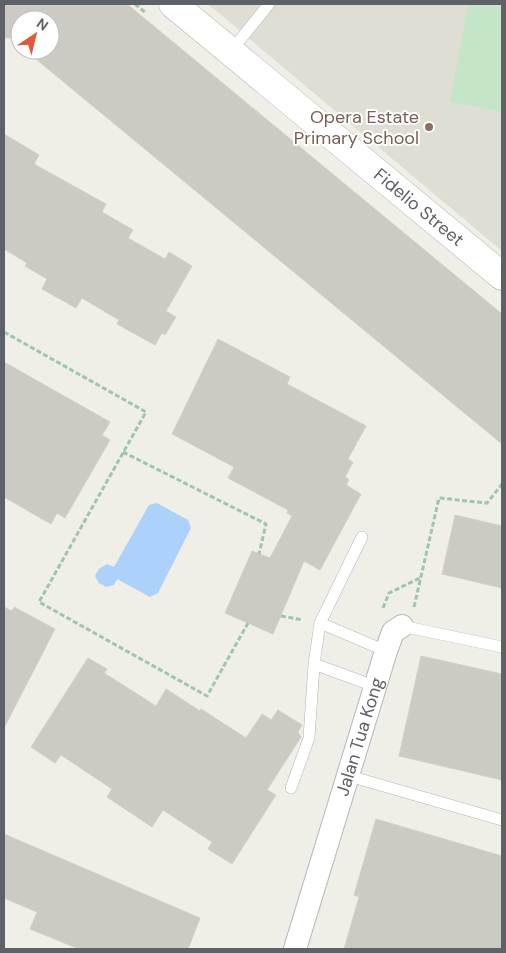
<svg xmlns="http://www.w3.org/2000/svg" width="506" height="953" font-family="'DM Sans',sans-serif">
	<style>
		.education { fill: #dfded5 }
		.green { fill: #c5e5c8 }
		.water { fill: #acd1fa }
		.building { fill: #cbcac3; stroke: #d4d1c5 }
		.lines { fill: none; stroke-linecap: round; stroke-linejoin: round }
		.service-casing { stroke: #b4b6ba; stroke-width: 12 }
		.minor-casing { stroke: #b4b6ba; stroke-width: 24 }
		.tertiary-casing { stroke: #b4b6ba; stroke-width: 29 }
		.path { stroke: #9ec6ad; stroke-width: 3; stroke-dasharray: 5 2.5; stroke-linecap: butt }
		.service { stroke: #fff; stroke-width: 11 }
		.minor { stroke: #fff; stroke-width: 22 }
		.tertiary { stroke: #fff; stroke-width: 28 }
		.education-dot { fill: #8d6e63; stroke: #fff; stroke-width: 2 }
		.labels { text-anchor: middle; stroke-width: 4; stroke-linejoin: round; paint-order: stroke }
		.education-label { font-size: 18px; fill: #785e54; stroke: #fff; text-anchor: end }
		.street-label { font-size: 18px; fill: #5e6166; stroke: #fff }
	</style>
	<rect width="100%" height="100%" fill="#efeee7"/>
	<!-- education -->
	<path class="education" d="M208 4H502V251Z"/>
	<!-- green -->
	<path class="green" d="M468 4H502V112L450 102Z"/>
	<!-- water -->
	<path class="water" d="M157 503 188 520 191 528 158 593 150 597 117 579 114 585 106 587 99 583 95 576 99 569 107 564 114 567 149 505Z"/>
	<!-- building -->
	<path class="building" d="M4 4H127L502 314V444L25 50H50V20H20V46L10 38H4Z
		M4 134 39 155 34 164 106 204 102 212 133 230 128 238 165 259 169 252 192 266 166 311 176 317 165 335 162 333 155 345 117 324 119 320 82 298 76 308 42 289 47 279 25 266 27 263 4 249Z
		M218 339 290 377 287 384 366 426 348 459 353 462 345 477 349 480 346 485 361 494 320 570 304 561 273 634 225 613 252 551 270 558 292 516 287 513 288 510 228 478 234 467 172 434Z
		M4 362 110 422 102 435 110 440 65 518 57 513 51 524 4 497Z
		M455 515 502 526V588L442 574Z
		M4 607 12 611 14 607 55 629 4 728Z
		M421 656 502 674V780L399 756Z
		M88 658 107 669 104 673 156 706 166 689 200 711 201 709 246 738 262 714 271 720 278 710 302 725 298 732 301 737 267 790 276 795 232 864 208 849 212 842 163 810 152 827 107 797 112 789 61 755 55 763 31 747Z
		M376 819 502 856V949H344L359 897 354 895Z
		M4 834 200 918 188 949H79L30 929 37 912 4 898Z"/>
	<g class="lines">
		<!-- service casing -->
		<g class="service-casing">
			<path id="service" d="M231 51 269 4
				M320 623 386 651
				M402 626 502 647
				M314 664 374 686
				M349 776 502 820
				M291 788 309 738 314 664 320 623 362 537"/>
		</g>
		<!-- minor casing -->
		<g class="minor-casing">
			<g id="minor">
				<path id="s1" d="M295 949 386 651 393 632 402 626"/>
			</g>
		</g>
		<!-- tertiary casing -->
		<g class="tertiary-casing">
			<g id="tertiary">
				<path id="s2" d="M173 4 502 276"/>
			</g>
		</g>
		<!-- path -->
		<path class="path" d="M135 4 146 13
			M4 332 146 412 39 602 207 696 248 623
			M123 452 266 524 259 554
			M414 607 439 498 487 503 502 484
			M383 608 389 593 420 578
			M281 616 303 620"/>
		<!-- service -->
		<use href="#service" class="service"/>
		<!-- minor -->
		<use href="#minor" class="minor"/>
		<!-- tertiary -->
		<use href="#tertiary" class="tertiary"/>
	</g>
	<!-- markers -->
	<circle class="education-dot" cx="429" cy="127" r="5"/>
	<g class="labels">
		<!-- education labels -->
		<g class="education-label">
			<text x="419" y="123">Opera Estate<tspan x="419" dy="21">Primary School</tspan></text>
		</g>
		<!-- street labels -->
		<g class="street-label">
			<text dy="6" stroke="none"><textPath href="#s2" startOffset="319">Fidelio Street</textPath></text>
			<text dy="6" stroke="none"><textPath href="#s1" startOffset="222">Jalan Tua Kong</textPath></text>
		</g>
	</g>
	<!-- border -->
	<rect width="506" height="953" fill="none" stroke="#5e6166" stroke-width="10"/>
	<!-- north arrow -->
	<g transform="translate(35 35) rotate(35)"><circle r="24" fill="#ffffff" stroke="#bfc0c2"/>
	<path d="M0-4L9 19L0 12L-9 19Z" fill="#e0593c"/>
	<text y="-8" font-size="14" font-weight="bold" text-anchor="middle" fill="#5e6166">N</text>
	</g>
</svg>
